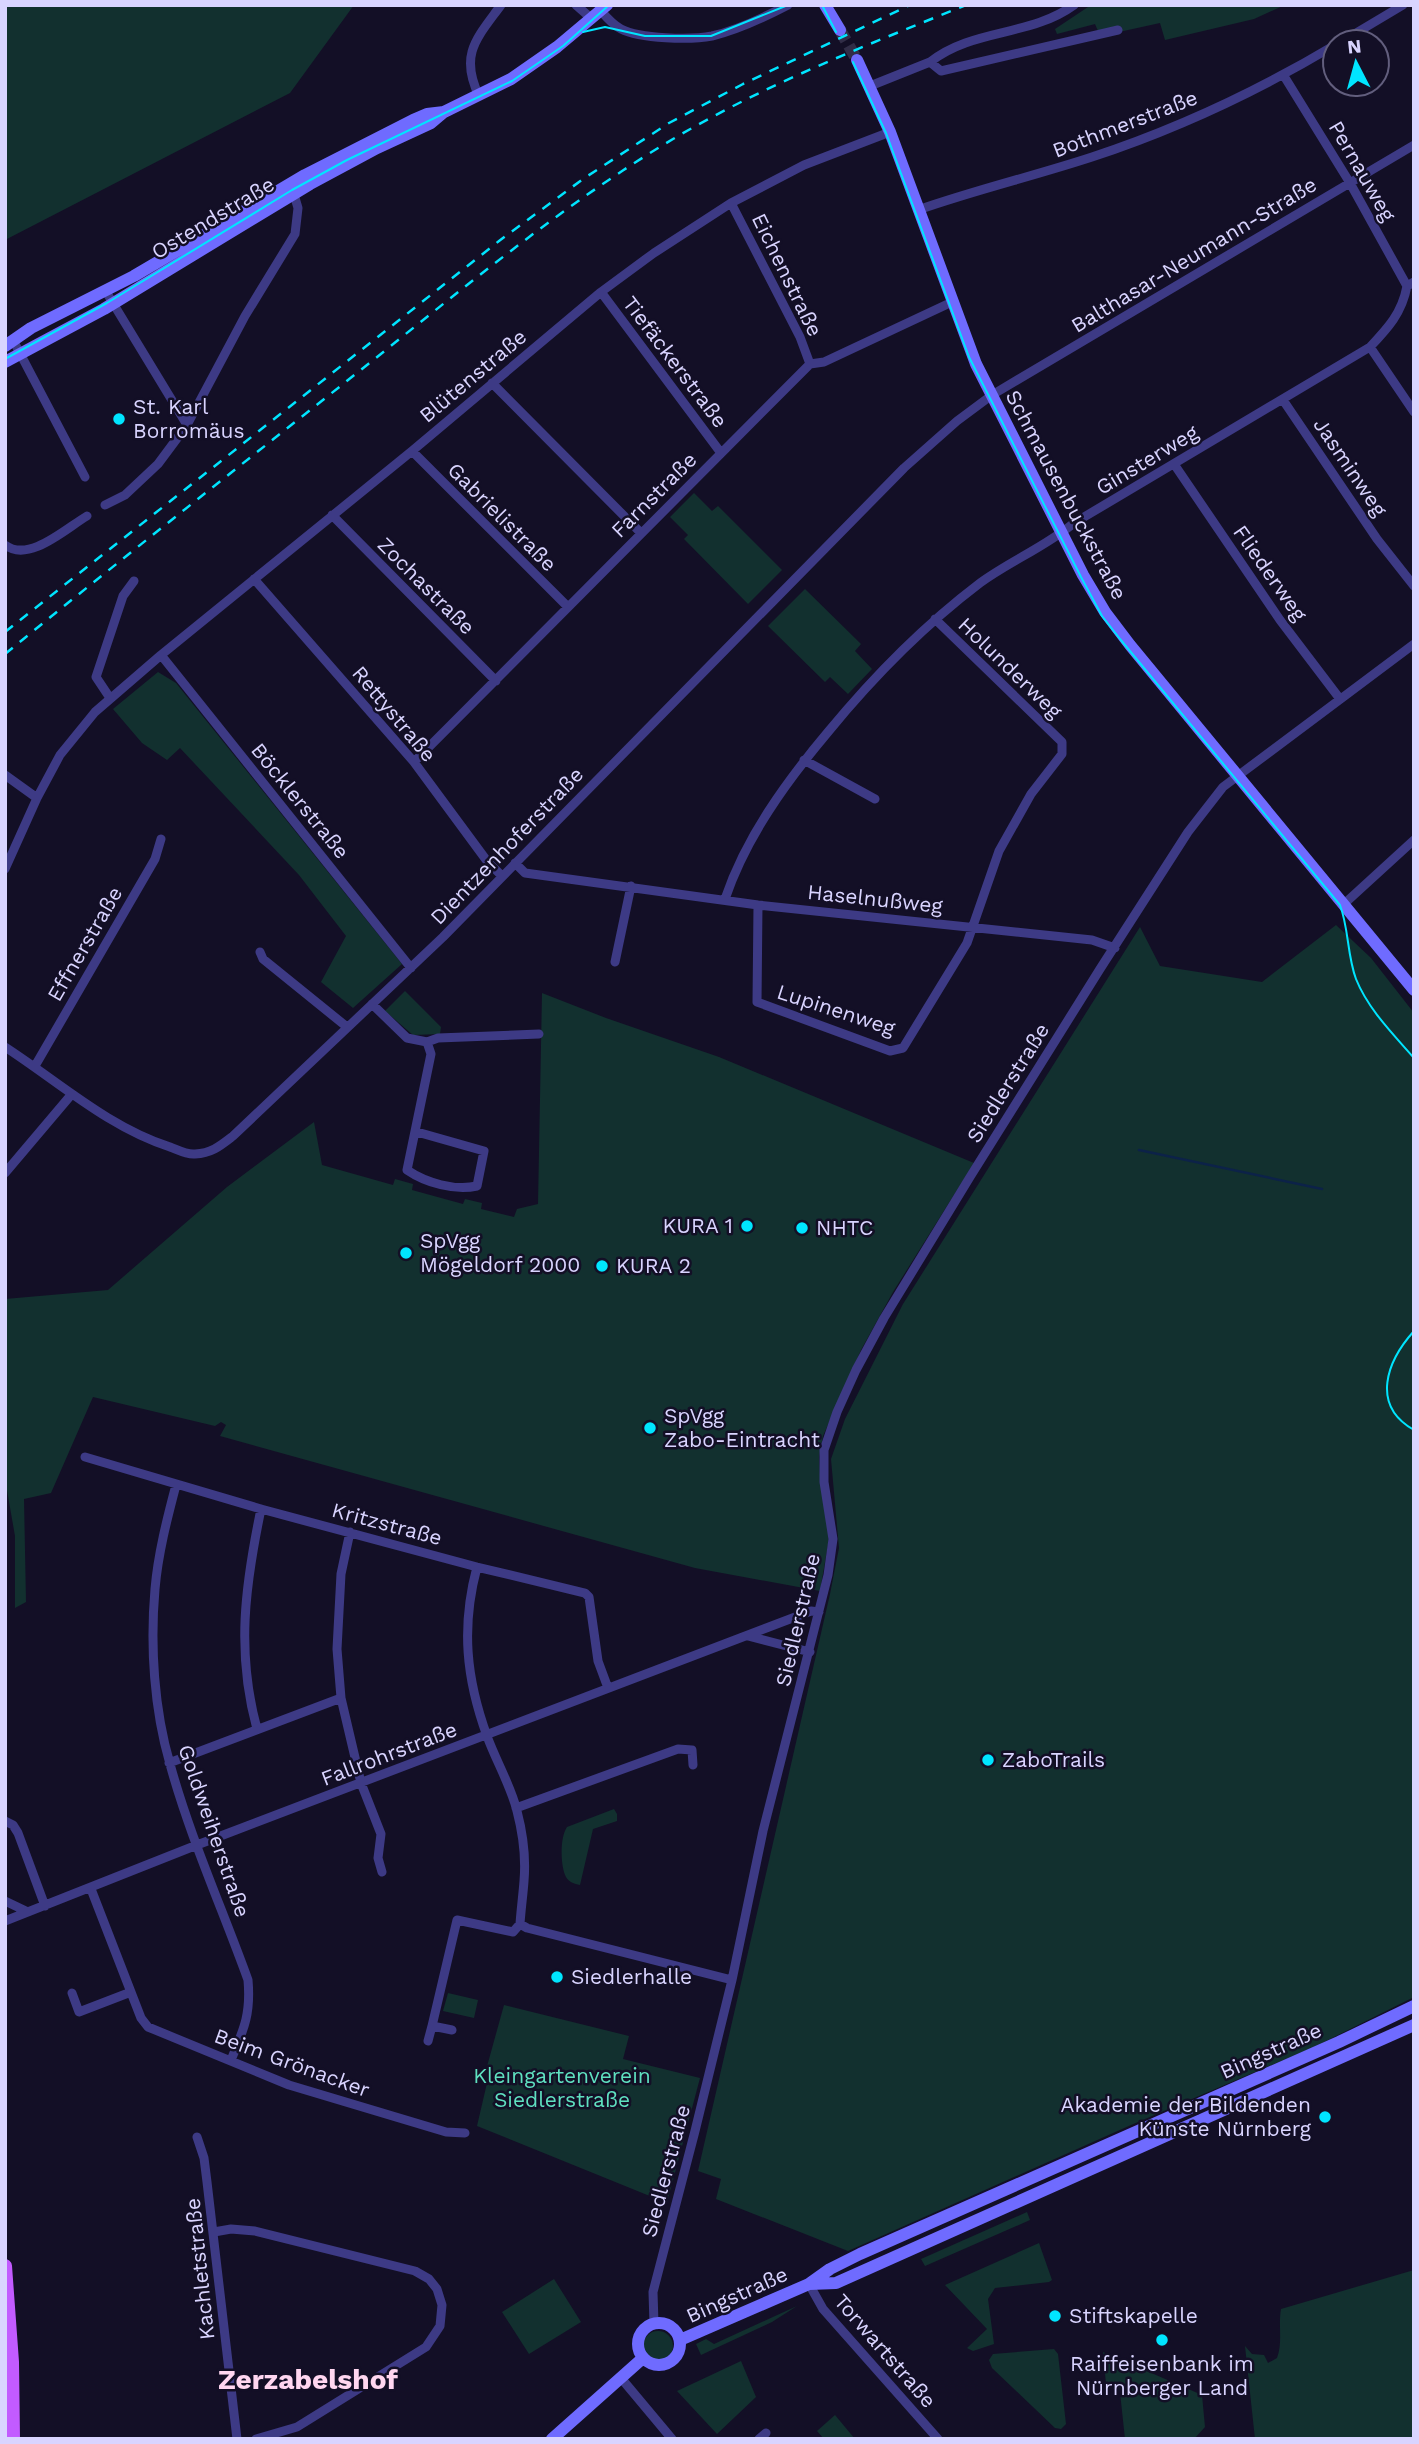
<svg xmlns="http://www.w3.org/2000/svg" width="1419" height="2444" font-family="'Work Sans',sans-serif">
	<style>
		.green { fill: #12302f }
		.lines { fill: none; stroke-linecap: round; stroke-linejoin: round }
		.stream { stroke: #0c2248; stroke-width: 2.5 }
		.secondary-tunnel { stroke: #312d47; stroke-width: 12; stroke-dasharray: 12 6; stroke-linecap: butt }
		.street { stroke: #3d3a85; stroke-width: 9 }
		.secondary { stroke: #6f6bff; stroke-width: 12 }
		.primary { stroke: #c25bff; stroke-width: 14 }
		.tram { stroke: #00e5ff; stroke-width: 2 }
		.rail { stroke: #00e5ff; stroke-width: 2.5; stroke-dasharray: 10 9; stroke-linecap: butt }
		.poi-dot { fill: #00e5ff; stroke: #130f26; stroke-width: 2.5 }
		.labels { text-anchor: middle; stroke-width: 5; stroke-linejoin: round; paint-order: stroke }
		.street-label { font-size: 21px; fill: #d9d4ff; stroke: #130f26 }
		.poi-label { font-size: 21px; fill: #d9d4ff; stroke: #130f26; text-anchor: start }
		.park-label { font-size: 21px; fill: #5fe0c0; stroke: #130f26 }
		.district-label { font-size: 28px; font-weight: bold; fill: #ffd6f0; stroke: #130f26 }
	</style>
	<rect width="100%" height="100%" fill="#130f26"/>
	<!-- green -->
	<path class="green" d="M5 5H354L290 93 5 240Z
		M1091 5H1285L1254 19 1165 40 1160 23 1119 32 1098 31 1095 24 1057 34 1055 29Z
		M694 493 712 511 718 506 782 570 748 604 684 539 688 535 670 517Z
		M805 589 861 644 855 651 872 669 848 694 830 677 825 682 768 626Z
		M158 672 176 683 402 964 353 1008 321 982 346 936 299 875 180 748 167 760 142 743 113 709Z
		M1336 925 1371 958 1414 1013V1997L1316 2046 1131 2125 848 2251 716 2199 721 2179 698 2171 830 1594 839 1548 831 1459 845 1419 903 1304 1140 927 1160 966 1262 982Z
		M405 991 441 1027 440 1034 413 1035 385 1011Z
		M542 993 606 1018 719 1057 974 1163 893 1292 861 1350 823 1436 819 1457 820 1474 829 1539 820 1591 695 1568 220 1436 226 1425 221 1422 215 1426 93 1397 51 1493 24 1499 26 1602 15 1608V1536L5 1479V1299L108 1290 227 1187 314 1122 322 1165 393 1185 395 1179 413 1184 412 1190 463 1204 465 1199 482 1203 481 1209 514 1217 517 1209 538 1204Z
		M614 1809 617 1814V1821L593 1829 580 1885C574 1884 569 1882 566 1877 560 1865 560 1837 567 1827Z
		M448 1993 478 2000 474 2018 443 2011Z
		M504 2005 629 2036 623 2059 700 2078 667 2203 477 2126 487 2083 486 2070Z
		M1027 2212 1030 2220 925 2266 921 2259Z
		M1039 2243 1052 2280 1049 2282 995 2288 988 2299 994 2344 973 2351 967 2348 987 2329 945 2285Z
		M1414 2270V2439H1255L1245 2346 1252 2354 1264 2355 1268 2363 1277 2358C1283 2342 1278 2326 1281 2309Z
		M554 2279 581 2322 529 2354 502 2312Z
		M797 2306 772 2322 701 2355 696 2344 706 2339 714 2344Z
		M643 2346a15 15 0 1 1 30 0a15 15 0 1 1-30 0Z
		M1054 2349 1058 2354 1066 2424 1061 2429 1055 2428 992 2368 989 2360 993 2354Z
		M1103 2352 1202 2395 1205 2427 1194 2439H1125L1119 2383 1106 2384Z
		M741 2361 756 2397 717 2434 677 2391Z
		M835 2415 855 2439H824L817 2431Z"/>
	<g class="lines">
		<!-- stream -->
		<path class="stream" d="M1139 1150 1322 1189"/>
		<!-- secondary-tunnel -->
		<path class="secondary-tunnel" d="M840 30 857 60"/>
		<!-- street -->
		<path class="street" d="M576 5 592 19
			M601 11C607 18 613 25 621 29 640 39 691 40 712 36 738 30 765 17 788 5
			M1341 42 1403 5
			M930 62C973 28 1030 37 1074 5
			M1284 76 1350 183 1407 286
			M870 86 930 62 941 71 1118 30
			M479 96C459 54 477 38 501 5
			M731 203 800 337 810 364
			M918 210C975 190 1034 176 1092 157 1177 129 1258 91 1335 45
			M105 290 187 425
			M601 292 721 453
			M13 340 85 477
			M1370 347 1414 412
			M492 383 641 533
			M1283 400 1377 539 1414 586
			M412 451 568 607
			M1174 464 1280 620 1340 699
			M105 505 125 495 158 464 187 425 245 316 295 234 298 208 293 191
			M332 515 496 681
			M5 545C29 563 65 529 87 516
			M254 579 414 762 487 861 502 876
			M161 655 411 968
			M110 698 96 677 123 596 134 581
			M804 760 875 799
			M414 762 810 364 824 362 952 302
			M5 775 37 798
			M515 863 525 873 758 905 1092 940 1115 948
			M5 869 37 798 60 755 95 712 161 655 412 451 601 292 654 253 731 203 804 165 890 132
			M725 899C746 837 786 782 828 732 874 676 922 627 980 583 1010 561 1045 547 1074 523L1370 347C1388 328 1402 313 1407 286L1414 282
			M1344 904 1414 840
			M758 905 757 1002 890 1051 903 1048 967 943 999 851 1031 794 1062 754V742L935 619
			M260 952 263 959 347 1027
			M615 962 631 886
			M372 1004 407 1038 427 1042 431 1054 407 1170C426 1183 455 1191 477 1186L484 1151 417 1132
			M427 1042 438 1038 539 1034
			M5 1047C59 1082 108 1127 170 1147 178 1150 187 1155 195 1154 212 1153 220 1146 233 1136L443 937 904 468 957 421 992 395 1414 145
			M35 1066 155 859 161 839
			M5 1173 71 1095
			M85 1457 261 1509 477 1567 585 1593 589 1597 598 1661 608 1688
			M176 1485C167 1519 158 1554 155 1589 150 1646 154 1709 170 1764 190 1837 222 1908 248 1980 251 2014 244 2029 231 2060
			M350 1532 341 1574 337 1649 341 1698 361 1783 381 1834 378 1858 382 1872
			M477 1567C461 1627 466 1678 487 1736 496 1761 511 1786 517 1811 523 1834 526 1858 524 1881 523 1895 521 1909 520 1924L527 1928 732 1980
			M748 1636 810 1652
			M257 1729C236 1652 245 1586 261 1509
			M169 1763 341 1698
			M516 1808 678 1749 692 1750 693 1765
			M5 1821 13 1825 18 1833 45 1906
			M91 1889 141 2018 148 2027 289 2085 446 2132 465 2133
			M5 1901 28 1912
			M5 1921 197 1845 811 1611 819 1612
			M72 1993 79 2012 131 1992
			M452 2030 432 2026 457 1920 513 1932 520 1924
			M428 2041 432 2026
			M197 2137 204 2158 207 2182 237 2439
			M214 2232 231 2229 255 2231 415 2271 429 2279 437 2289 442 2305 440 2326 426 2347 297 2427 256 2439
			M809 2284 823 2309 938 2439
			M654 2324 653 2292 695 2131 732 1980 763 1831 828 1575 833 1539 824 1482V1450L837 1412 856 1370 884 1318 970 1177 1100 969 1188 832 1223 787 1414 644
			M621 2378 672 2439
			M759 2439 766 2433"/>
		<!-- secondary -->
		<path class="secondary" d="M825 5 840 30
			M857 60 890 132 976 364 1083 575 1105 612 1130 645 1414 990
			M5 346 31 328 134 276 305 175 413 120 427 114 444 112
			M5 362 104 309 310 184 377 148 431 123 444 112 511 79 557 47 607 5
			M809 2284 836 2283 1414 2025
			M638 2344a21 21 0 1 1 42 0a21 21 0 1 1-42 0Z
			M680 2340 809 2284 830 2269 860 2254 1339 2042 1414 2006
			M552 2439 643 2358"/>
		<!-- primary -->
		<path class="primary" d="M5 2266 12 2362 13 2439"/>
		<!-- tram -->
		<path class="tram" d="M822 5 836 32
			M583 32 605 27 645 36H711L788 5
			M853 62 886 133 969 357 1081 577 1102 616 1120 639 1340 905C1349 929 1347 955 1356 979 1368 1009 1393 1034 1414 1058
			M5 359 107 303 292 190 347 160 512 81 563 46 609 5
			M1414 1331C1387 1361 1370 1405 1414 1430"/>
		<!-- rail -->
		<path class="rail" d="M5 632 499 241 583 179 669 123 743 84 910 5
			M5 654C125 556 246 461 367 365 466 286 564 204 673 139 766 84 867 45 966 5"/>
	</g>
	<!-- markers -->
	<g class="poi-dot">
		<circle cx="119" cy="419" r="7"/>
		<circle cx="747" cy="1226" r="7"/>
		<circle cx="802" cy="1228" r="7"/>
		<circle cx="406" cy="1253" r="7"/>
		<circle cx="602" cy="1266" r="7"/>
		<circle cx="650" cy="1428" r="7"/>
		<circle cx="988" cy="1760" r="7"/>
		<circle cx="557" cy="1977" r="7"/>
		<circle cx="1325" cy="2117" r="7"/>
		<circle cx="1055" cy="2316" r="7"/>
		<circle cx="1162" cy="2340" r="7"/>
	</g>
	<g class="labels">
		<!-- street labels -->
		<g class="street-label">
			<text transform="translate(1125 124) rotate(-21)" y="7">Bothmerstraße</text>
			<text transform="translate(1362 171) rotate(60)" y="7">Pernauweg</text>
			<text transform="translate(213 218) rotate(-31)" y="7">Ostendstraße</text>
			<text transform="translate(1194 255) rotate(-31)" y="7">Balthasar-Neumann-Straße</text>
			<text transform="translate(787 275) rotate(64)" y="7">Eichenstraße</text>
			<text transform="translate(675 362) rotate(53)" y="7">Tiefäckerstraße</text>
			<text transform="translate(473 376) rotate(-40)" y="7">Blütenstraße</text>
			<text transform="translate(1147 460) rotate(-31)" y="7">Ginsterweg</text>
			<text transform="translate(1350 467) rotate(56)" y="7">Jasminweg</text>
			<text transform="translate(654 495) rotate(-45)" y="7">Farnstraße</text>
			<text transform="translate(1066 495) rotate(62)" y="7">Schmausenbuckstraße</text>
			<text transform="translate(502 517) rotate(45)" y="7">Gabrielistraße</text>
			<text transform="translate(1270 573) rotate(55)" y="7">Fliederweg</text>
			<text transform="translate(426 586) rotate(45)" y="7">Zochastraße</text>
			<text transform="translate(1010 668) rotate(44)" y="7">Holunderweg</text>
			<text transform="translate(394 714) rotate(50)" y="7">Rettystraße</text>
			<text transform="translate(300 801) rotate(51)" y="7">Böcklerstraße</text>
			<text transform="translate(507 846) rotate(-46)" y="7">Dientzenhoferstraße</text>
			<text transform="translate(875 899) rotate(6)" y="7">Haselnußweg</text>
			<text transform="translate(85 944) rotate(-60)" y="7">Effnerstraße</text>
			<text transform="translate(836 1010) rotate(18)" y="7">Lupinenweg</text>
			<text transform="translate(1008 1083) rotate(-58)" y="7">Siedlerstraße</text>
			<text transform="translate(387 1524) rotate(15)" y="7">Kritzstraße</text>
			<text transform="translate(798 1620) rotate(-77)" y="7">Siedlerstraße</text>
			<text transform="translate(389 1754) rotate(-21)" y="7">Fallrohrstraße</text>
			<text transform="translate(214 1831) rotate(71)" y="7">Goldweiherstraße</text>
			<text transform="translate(1271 2051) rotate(-24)" y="7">Bingstraße</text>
			<text transform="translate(292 2063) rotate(20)" y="7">Beim Grönacker</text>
			<text transform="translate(666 2171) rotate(-75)" y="7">Siedlerstraße</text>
			<text transform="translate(200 2269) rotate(-96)" y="7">Kachletstraße</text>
			<text transform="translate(737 2295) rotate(-24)" y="7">Bingstraße</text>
			<text transform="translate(885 2351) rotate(49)" y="7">Torwartstraße</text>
		</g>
		<!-- poi labels -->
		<g class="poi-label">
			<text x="133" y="414">St. Karl<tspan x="133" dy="24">Borromäus</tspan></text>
			<text x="733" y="1233" text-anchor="end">KURA 1</text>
			<text x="816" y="1235">NHTC</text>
			<text x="420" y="1248">SpVgg<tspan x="420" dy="24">Mögeldorf 2000</tspan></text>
			<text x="616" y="1273">KURA 2</text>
			<text x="664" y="1423">SpVgg<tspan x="664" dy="24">Zabo-Eintracht</tspan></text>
			<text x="1002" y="1767">ZaboTrails</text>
			<text x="571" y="1984">Siedlerhalle</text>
			<text x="1311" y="2112" text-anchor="end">Akademie der Bildenden<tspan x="1311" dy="24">Künste Nürnberg</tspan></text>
			<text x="1069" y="2323">Stiftskapelle</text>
			<text x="1162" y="2371" text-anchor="middle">Raiffeisenbank im<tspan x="1162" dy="24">Nürnberger Land</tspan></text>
		</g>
		<!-- park labels -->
		<g class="park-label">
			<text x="562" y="2083">Kleingartenverein<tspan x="562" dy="24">Siedlerstraße</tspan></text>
		</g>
		<!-- district labels -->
		<g class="district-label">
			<text x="308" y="2389">Zerzabelshof</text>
		</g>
	</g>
	<!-- border -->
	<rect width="1419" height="2444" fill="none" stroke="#d9d4ff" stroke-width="14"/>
	<!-- north arrow -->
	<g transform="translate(1356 63) rotate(354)"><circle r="33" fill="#130f26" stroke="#625e7d" stroke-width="2"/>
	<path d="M0-5L12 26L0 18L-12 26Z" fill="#00e5ff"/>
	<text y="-10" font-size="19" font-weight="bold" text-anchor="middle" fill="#d9d4ff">N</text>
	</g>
</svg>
